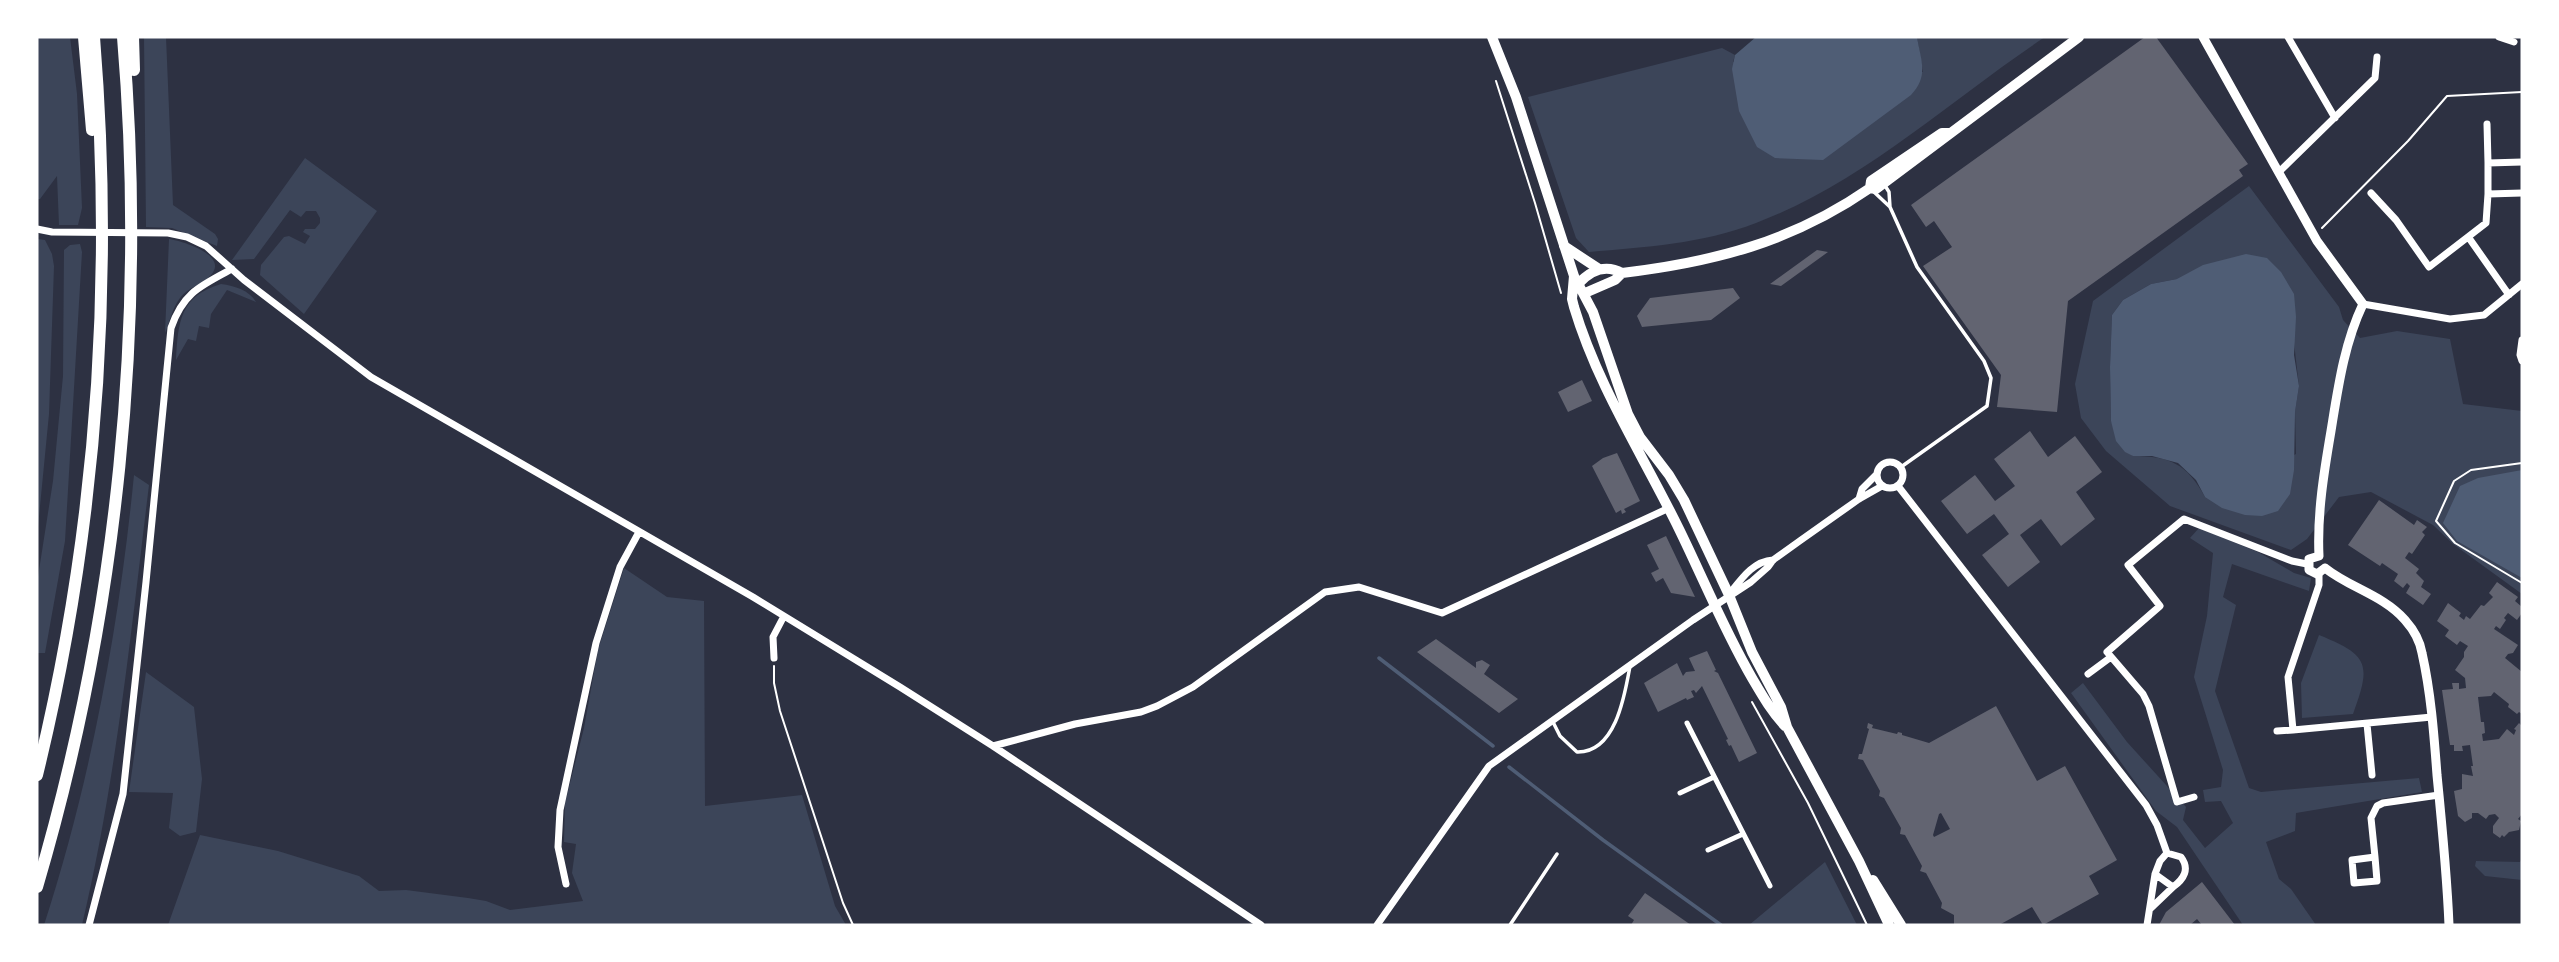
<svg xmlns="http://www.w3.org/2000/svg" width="2559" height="962" font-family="Raleway,sans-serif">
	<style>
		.green { fill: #3c4559; fill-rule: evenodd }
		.water { fill: #4f5d75 }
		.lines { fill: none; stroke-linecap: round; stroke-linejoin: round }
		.stream { stroke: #4f5d75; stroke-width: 3.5 }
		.building { fill: #626471; fill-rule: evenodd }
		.path { stroke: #fff; stroke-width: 2 }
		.service { stroke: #fff; stroke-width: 3.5 }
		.pedestrian { stroke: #fff; stroke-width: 5 }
		.minor { stroke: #fff; stroke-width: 7 }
		.tertiary { stroke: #fff; stroke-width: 9 }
		.secondary { stroke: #fff; stroke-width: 10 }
		.primary { stroke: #fff; stroke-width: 10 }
		.trunk { stroke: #fff; stroke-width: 12 }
	</style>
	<rect width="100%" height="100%" fill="#2d3142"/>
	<!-- green -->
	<path class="green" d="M37 37H70L77 94 82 208 78 225H59L57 176 40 199H37Z
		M144 37H166L173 205 215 234 218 239 217 246 172 228 146 227Z
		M1917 37H2045C1950 100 1864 182 1756 223 1702 244 1645 247 1589 252L1576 238 1528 97 1722 48 1735 55 1733 62 1923 72Z
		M305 158 377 211 304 314 260 275 261 265 284 237 289 236 305 244 310 236 303 232 305 229H315L320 223V218L316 211H306L301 217 290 210 254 259 232 260Z
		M2249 186 2339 307 2343 320 2360 338 2397 331 2450 339 2463 404 2522 411V594L2453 544 2433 525 2371 492 2339 497 2307 539 2291 550 2170 506 2106 451 2081 418 2075 384 2093 301ZM2177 279 2294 343 2299 386 2295 412 2296 454 2205 497C2187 464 2170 456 2133 456L2111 421 2110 367 2112 315 2123 300 2151 284Z
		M37 239 45 240 52 254 54 266 49 414 37 537Z
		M169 239C182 241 229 255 211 275 202 285 188 287 180 298 172 308 170 322 165 333Z
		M80 244 82 252 65 541 45 653H37V583L53 481 63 376 64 250 70 245Z
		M221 284C235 286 249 290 256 302L227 290 211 314 209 328 199 326 196 341 188 339 176 360C178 322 180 296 221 284Z
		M134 475 149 485C131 632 116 781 82 925H44C91 780 119 627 134 475Z
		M2199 528 2258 552 2294 573 2311 578 2309 591 2232 564 2223 597 2236 605 2215 691 2249 788 2261 792 2419 778 2422 792 2296 813 2295 831 2266 842 2279 879 2291 889 2316 925H2243L2177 827 2156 811 2071 693 2083 683 2127 742 2186 807 2183 820 2205 848 2233 823 2221 801 2205 802 2203 790 2221 787 2223 770 2194 677 2207 616 2213 553 2190 538Z
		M624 568 667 597 704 601 705 806 802 795 835 906 846 925H168L200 835 278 851 359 876 379 891 406 890 468 898 486 901 510 910 583 901 572 873 576 844 564 842 565 803 584 728 598 650Z
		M2319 635C2368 655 2372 663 2353 714L2302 718 2301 683Z
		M146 672 194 707 202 779 196 832 180 836 169 828 173 793 129 792Z
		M2522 858V880L2485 876 2475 866 2476 861 2520 862Z
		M1825 862 1857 925H1749Z"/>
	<!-- water -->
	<path class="water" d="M1756 37H1917C1921 61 1929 76 1911 95L1823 160 1775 158 1757 147 1739 111 1732 69 1735 55Z
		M2246 254 2267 258 2281 272 2294 294 2296 317 2294 355 2299 386 2295 412 2294 470 2290 494 2278 511 2262 516 2245 515 2222 508 2205 497 2196 480 2178 463 2152 456H2133L2125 452 2116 441 2111 421 2110 367 2112 315 2123 300 2151 284 2177 279 2203 265Z
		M2522 470V578L2457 541 2443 523 2460 486 2478 478Z"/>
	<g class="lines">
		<!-- stream -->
		<path class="stream" d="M1379 658 1493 746
			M1509 767 1603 840 1721 925"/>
	</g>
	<!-- building -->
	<path class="building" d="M2145 37H2156L2248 164 2239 170 2243 176 2068 301 2057 412 1997 407 2001 375 1923 266 1952 247 1934 221 1926 227 1911 205Z
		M1817 250 1828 252 1781 286 1770 284Z
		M1733 288 1740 298 1711 320 1642 327 1637 316 1650 298Z
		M1582 380 1592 401 1568 412 1558 392Z
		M2030 431 2048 457 2075 436 2102 472 2076 492 2095 519 2061 546 2041 519 2020 535 2040 562 2008 587 1982 555 2009 534 1994 514 1967 534 1941 501 1975 475 1995 501 2015 486 1994 459Z
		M1617 453 1640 501 1624 509 1626 512 1622 514 1621 510 1616 513 1592 466 1603 458Z
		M2379 500 2414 525 2417 520 2427 527 2422 532 2425 535 2412 554 2409 552 2405 558 2419 569 2416 573 2424 581 2421 587 2431 594 2423 605 2406 593 2410 586 2407 583 2403 588 2394 581 2398 574 2382 563 2380 566 2348 545Z
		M1666 536 1695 597 1671 593 1663 578 1656 582 1651 573 1659 569 1647 545Z
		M2497 582 2518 597 2515 601 2522 607V613L2517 620 2508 613 2504 618 2506 620 2500 629 2496 626 2494 629 2518 645 2513 653 2508 654 2505 658 2522 672V714L2519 712 2517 714 2508 707 2509 704 2494 692 2491 696 2478 697 2481 722H2484L2485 733 2482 734 2483 741 2499 739 2507 729 2514 735 2516 730 2514 729 2519 723 2522 726V814L2518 819 2521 821 2519 830 2509 832 2504 837 2502 835 2500 838 2493 833V826L2499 818 2495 814 2489 815 2486 819 2478 813H2472V818L2465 822 2458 816 2454 791 2462 789V774L2473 776 2471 766H2473L2470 745 2462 746 2463 751H2454V745H2450L2442 690 2453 689 2452 683H2459V689L2466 688 2465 678 2455 670 2464 657V652L2468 646 2460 641 2457 645 2445 636 2449 630 2437 621 2448 603 2461 613 2459 616 2464 620 2466 616 2470 619 2481 605 2484 606 2493 597 2489 593Z
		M1436 639 1476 668V662L1482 660 1490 665 1484 674 1518 699 1499 713 1417 652Z
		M1707 651 1716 670 1714 671 1718 673 1757 753 1739 762 1731 745 1729 746 1726 740 1728 739 1702 686 1696 693 1694 690 1691 691 1694 697 1687 700 1686 698 1658 712 1644 683 1677 663 1683 676 1686 672 1695 671 1689 658Z
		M1996 706 2037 781 2065 766 2117 860 2089 876 2099 894 2043 925 2032 907 1999 925H1954V915L1941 908 1942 903 1926 873 1920 871 1922 866 1905 835 1900 834 1901 828 1884 798 1879 796 1880 791 1863 760 1858 759 1859 754H1862L1869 729 1867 728 1868 723 1873 725 1872 728 1897 734 1898 732 1902 733V735L1929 743ZM1941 813 1950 829 1934 837 1933 835 1939 814Z
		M2202 882 2235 925H2202L2197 919 2190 925H2159L2166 912Z
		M1645 893 1691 925H1631L1634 920 1628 916Z"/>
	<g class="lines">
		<!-- path -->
		<path class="path" d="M1496 81 1535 203 1561 293
			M2322 228 2408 141 2447 96 2522 92
			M2522 463 2471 470 2454 481 2436 521 2455 543 2522 583
			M774 666V683L780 711 843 903 853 925
			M1752 702 1808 803 1867 925"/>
		<!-- service -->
		<path class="service" d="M1884 184 1889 192 1890 207 1917 267 1984 361 1991 378 1987 406 1901 467
			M1874 192 1890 207
			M1553 722 1560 736 1577 752C1616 753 1625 694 1630 666
			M1510 925 1557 854"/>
		<!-- pedestrian -->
		<path class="pedestrian" d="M1687 723 1770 886
			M1680 793 1714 777
			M1708 850 1743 834"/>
		<!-- minor -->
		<path class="minor" d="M2288 37 2335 118
			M2499 37 2514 42
			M2487 124 2488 163
			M2522 162 2488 163V194L2522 193
			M2280 171 2375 78 2377 57
			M2371 193 2396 220 2429 267 2486 223 2488 194
			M37 229 52 232 168 233 187 237 206 246 244 280 371 377 753 597 900 687 993 746 1261 925
			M2469 238 2509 295
			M2363 304 2450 319 2484 315 2522 284
			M2522 340 2520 355 2522 361
			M1877 475a13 13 0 1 1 26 0a13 13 0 1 1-26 0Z
			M1898 486 2146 805 2157 825 2167 853
			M1859 499 1862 489 1876 475
			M2319 573V585L2288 677 2293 730 2432 717
			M1731 592C1742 578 1754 561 1773 560
			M774 658 773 637 784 616
			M2088 674 2111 657
			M2367 724 2372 775
			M2277 731 2293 730
			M993 746 1075 724 1141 712 1157 706 1193 687 1325 592 1359 587 1442 613 1669 508
			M2194 797 2177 802 2149 706 2143 694 2107 652 2160 606 2128 565 2184 519 2292 561 2307 564
			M2167 853 2181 857C2190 869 2184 879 2173 887L2155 874 2160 861Z
			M2375 857 2377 881 2354 883 2352 860 2375 857 2371 818 2377 806 2383 803 2439 795
			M566 884 558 847 560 810 596 643 620 567 639 532
			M2150 909 2173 887
			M89 925 123 794 146 582 171 328C183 293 200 286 232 269
			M1377 925 1489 766 1693 620 1751 582 1768 567 1773 560 1801 540 1859 499 1882 486
			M2147 925 2155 874"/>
		<!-- tertiary -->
		<path class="tertiary" d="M2203 37 2317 241 2363 304C2344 344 2338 388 2331 431 2324 472 2317 514 2319 556
			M2319 556 2309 559V570L2317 574 2325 568
			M2325 568C2350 588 2383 595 2405 620 2413 629 2420 641 2422 653 2431 693 2434 735 2437 775 2442 825 2447 875 2449 925"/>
		<!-- secondary -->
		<path class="secondary" d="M1870 188 1871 181 1942 133H1950
			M1579 283C1591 270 1606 264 1622 273 1714 262 1792 242 1870 188L1876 189 2079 37
			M1585 293 1615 280 1622 273"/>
		<!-- primary -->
		<path class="primary" d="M1492 37 1516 97 1574 276 1593 312 1628 414 1640 437 1669 475 1684 500 1729 595 1752 652 1781 707 1787 727 1859 861 1889 925
			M1564 246 1599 269
			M1574 276 1572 299 1574 307C1598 387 1643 455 1679 529 1703 578 1724 630 1752 678 1762 695 1771 711 1785 726
			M1873 880 1901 925"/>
		<!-- trunk -->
		<path class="trunk" d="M84 37 92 130
			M133 37 134 70
			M37 775C96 534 114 284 94 37
			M37 887C118 613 147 322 123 37"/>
	</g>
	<!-- border -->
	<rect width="2559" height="962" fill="none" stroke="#ffffff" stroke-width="77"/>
</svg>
